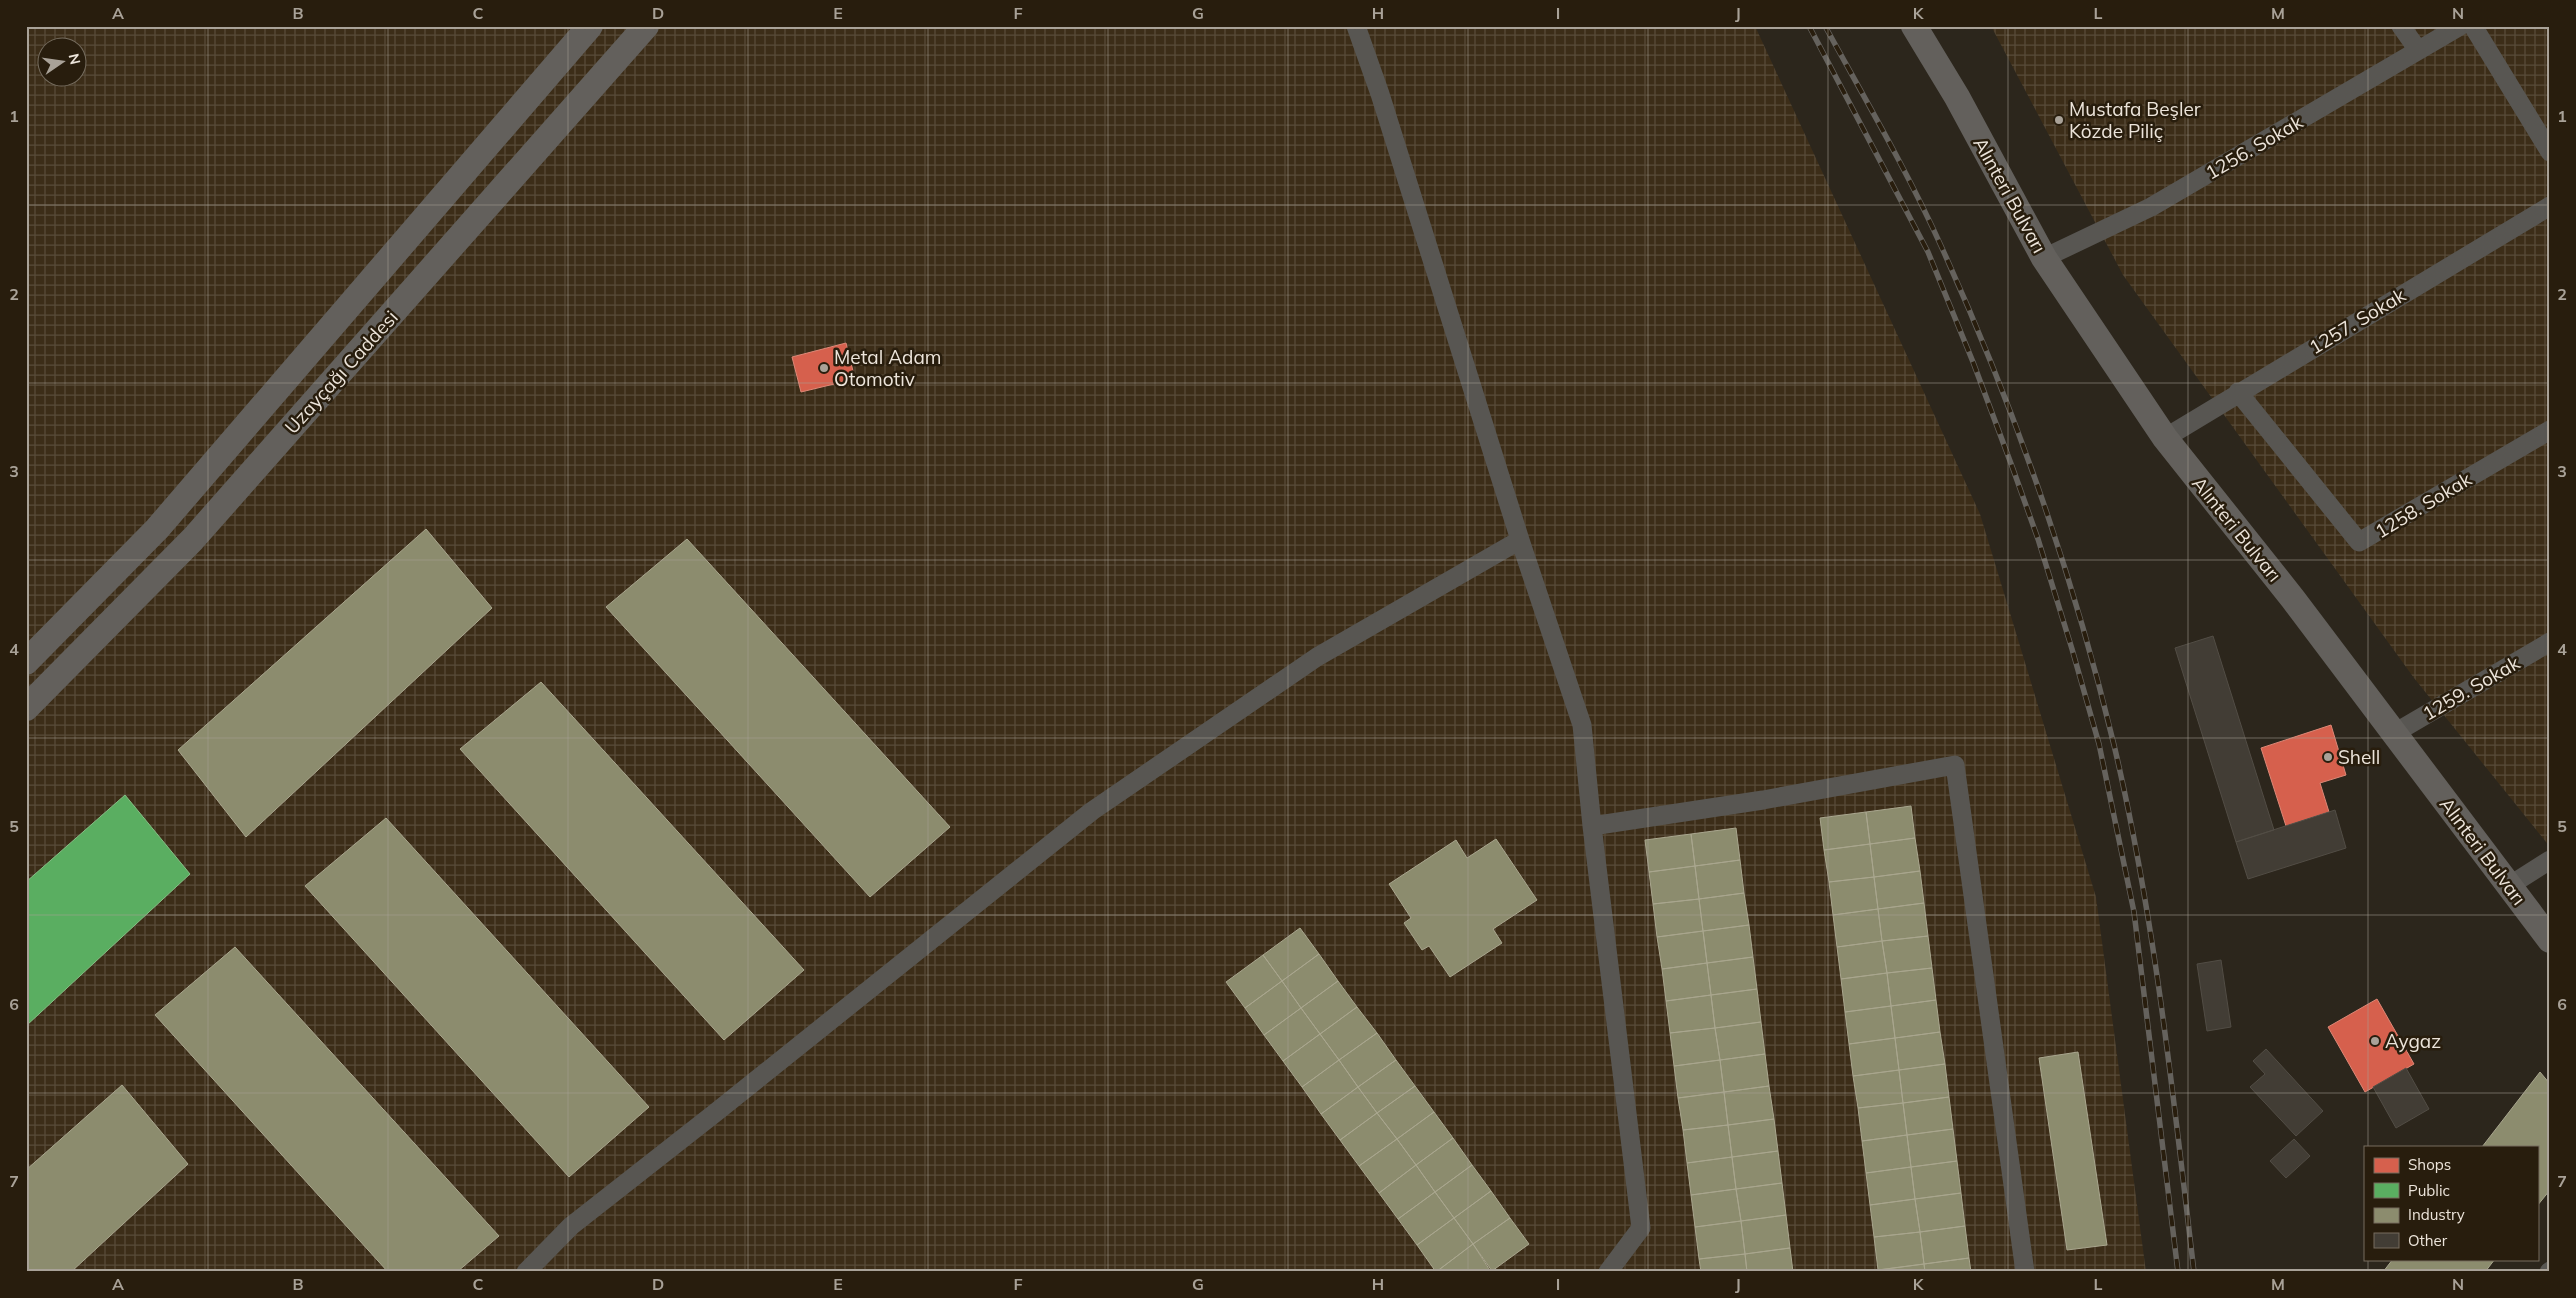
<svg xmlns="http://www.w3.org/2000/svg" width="2576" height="1298" font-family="Mulish,sans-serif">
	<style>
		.industrial { fill: url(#industrial-grid); fill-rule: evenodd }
		.shops { fill: #d6604d; stroke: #d87 }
		.public { fill: #5aae61; stroke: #86be85 }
		.industry { fill: #8c8c6e; stroke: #a9a68e }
		.building { fill: #423d35; stroke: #524d45 }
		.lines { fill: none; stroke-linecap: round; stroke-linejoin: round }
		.street { stroke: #585652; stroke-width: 19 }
		.secondary { stroke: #63605c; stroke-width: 26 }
		.rail-casing { stroke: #65625d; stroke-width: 5.5 }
		.rail { stroke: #281d0d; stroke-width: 4; stroke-dasharray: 11; stroke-linecap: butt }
		.grid { fill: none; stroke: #a9a298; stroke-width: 1; stroke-opacity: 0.55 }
		.poi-dot { fill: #a9a298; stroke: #281d0d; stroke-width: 2 }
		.labels { text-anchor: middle; stroke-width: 5; stroke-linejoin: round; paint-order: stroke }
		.poi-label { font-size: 19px; fill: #ece4da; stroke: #281d0d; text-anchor: start }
		.street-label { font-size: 19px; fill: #ece4da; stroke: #281d0d }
		.neatline { fill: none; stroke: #a9a298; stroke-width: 2 }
		.grid-label { font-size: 16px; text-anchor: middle; font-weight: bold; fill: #a9a298 }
	</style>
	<defs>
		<pattern id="industrial-grid" width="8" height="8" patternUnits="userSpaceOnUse" patternTransform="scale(1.25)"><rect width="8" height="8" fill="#3c2d18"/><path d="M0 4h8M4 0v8" fill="none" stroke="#584b39"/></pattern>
	</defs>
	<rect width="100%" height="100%" fill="#2c261c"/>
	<!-- industrial -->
	<path class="industrial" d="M26 26H1755L1980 514 2096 897 2146 1272H26ZM48 48H78V78H48Z
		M1991 26H2550V847L2414 678 2123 275Z"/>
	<!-- shops -->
	<path class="shops" d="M846 343 855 379 801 392 792 357Z
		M2331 725 2346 775 2320 783 2329 812 2286 826 2261 748Z
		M2377 999 2414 1064 2365 1092 2328 1027Z"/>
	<!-- public -->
	<path class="public" d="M125 795 190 874 26 1026V882Z"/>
	<!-- industry -->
	<path class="industry" d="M426 529 492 608 246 837 178 750Z
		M687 539 950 827 870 897 606 607Z
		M541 682 804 970 724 1040 460 749Z
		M1911 806 1915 838 1870 844 1866 812Z
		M1866 812 1870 844 1824 850 1820 818Z
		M386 818 649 1107 569 1177 305 886Z
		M1736 828 1740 860 1695 866 1691 834Z
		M1691 834 1695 866 1649 872 1645 840Z
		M1915 838 1920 871 1874 877 1870 844Z
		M1496 839 1537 900 1493 929 1502 943 1450 977 1429 946 1422 950 1404 923 1411 918 1389 884 1456 840 1467 858Z
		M1870 844 1874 877 1829 882 1824 850Z
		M1740 860 1744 893 1699 899 1695 866Z
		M1695 866 1699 899 1653 904 1649 872Z
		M1920 871 1924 903 1878 909 1874 877Z
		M1874 877 1878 909 1833 915 1829 882Z
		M1744 893 1749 925 1703 931 1699 899Z
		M1699 899 1703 931 1657 937 1653 904Z
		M1924 903 1928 936 1882 941 1878 909Z
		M1878 909 1882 941 1837 947 1833 915Z
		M1749 925 1753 957 1707 963 1703 931Z
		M1300 928 1319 954 1282 981 1263 955Z
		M1703 931 1707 963 1662 969 1657 937Z
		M1928 936 1932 968 1887 973 1882 941Z
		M1882 941 1887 973 1841 979 1837 947Z
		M235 947 499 1236 457 1272H388L155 1015Z
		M1319 954 1338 981 1301 1008 1282 981Z
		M1263 955 1282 981 1245 1008 1226 982Z
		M1753 957 1757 989 1711 995 1707 963Z
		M1707 963 1711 995 1666 1001 1662 969Z
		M1932 968 1936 1000 1891 1006 1887 973Z
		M1887 973 1891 1006 1845 1012 1841 979Z
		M1282 981 1301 1008 1264 1035 1245 1008Z
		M1338 981 1357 1007 1320 1034 1301 1008Z
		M1757 989 1761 1022 1715 1028 1711 995Z
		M1711 995 1715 1028 1670 1033 1666 1001Z
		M1936 1000 1940 1032 1895 1038 1891 1006Z
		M1891 1006 1895 1038 1849 1044 1845 1012Z
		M1357 1007 1377 1033 1339 1060 1320 1034Z
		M1301 1008 1320 1034 1283 1061 1264 1035Z
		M1761 1022 1765 1054 1720 1060 1715 1028Z
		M1715 1028 1720 1060 1674 1066 1670 1033Z
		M1940 1032 1945 1064 1899 1070 1895 1038Z
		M1377 1033 1396 1060 1358 1087 1339 1060Z
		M1320 1034 1339 1060 1302 1087 1283 1061Z
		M1895 1038 1899 1070 1853 1076 1849 1044Z
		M2078 1052 2107 1245 2067 1250 2039 1058Z
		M1765 1054 1769 1086 1724 1092 1720 1060Z
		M1339 1060 1358 1087 1321 1114 1302 1087Z
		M1396 1060 1415 1086 1377 1113 1358 1087Z
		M1720 1060 1724 1092 1678 1098 1674 1066Z
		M1945 1064 1949 1097 1903 1103 1899 1070Z
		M1899 1070 1903 1103 1858 1108 1853 1076Z
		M2540 1072 2550 1084V1190L2537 1206V1147H2482Z
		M122 1085 188 1164 71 1272H26V1170Z
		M1415 1086 1434 1112 1397 1139 1377 1113Z
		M1769 1086 1774 1119 1728 1125 1724 1092Z
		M1358 1087 1377 1113 1340 1140 1321 1114Z
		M1724 1092 1728 1125 1683 1130 1678 1098Z
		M1949 1097 1953 1129 1907 1135 1903 1103Z
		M1903 1103 1907 1135 1862 1141 1858 1108Z
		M1434 1112 1453 1138 1416 1165 1397 1139Z
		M1377 1113 1397 1139 1359 1166 1340 1140Z
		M1774 1119 1778 1151 1732 1157 1728 1125Z
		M1728 1125 1732 1157 1687 1163 1683 1130Z
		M1953 1129 1957 1161 1911 1167 1907 1135Z
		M1907 1135 1911 1167 1866 1173 1862 1141Z
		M1453 1138 1472 1165 1435 1192 1416 1165Z
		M1397 1139 1416 1165 1379 1193 1359 1166Z
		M1778 1151 1782 1183 1736 1189 1732 1157Z
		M1732 1157 1736 1189 1691 1195 1687 1163Z
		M1957 1161 1961 1193 1915 1199 1911 1167Z
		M1416 1165 1435 1192 1398 1219 1379 1193Z
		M1472 1165 1491 1191 1454 1218 1435 1192Z
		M1911 1167 1915 1199 1870 1205 1866 1173Z
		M1782 1183 1786 1215 1741 1221 1736 1189Z
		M1736 1189 1741 1221 1695 1227 1691 1195Z
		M1491 1191 1510 1218 1473 1244 1454 1218Z
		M1435 1192 1454 1218 1417 1245 1398 1219Z
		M1961 1193 1965 1226 1920 1232 1915 1199Z
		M1915 1199 1920 1232 1874 1237 1870 1205Z
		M1786 1215 1790 1248 1745 1254 1741 1221Z
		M1454 1218 1473 1244 1436 1272 1417 1245Z
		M1510 1218 1529 1244 1492 1271 1473 1244Z
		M1741 1221 1745 1254 1699 1259 1695 1227Z
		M1965 1226 1969 1258 1924 1264 1920 1232Z
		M1920 1232 1924 1264 1878 1270 1874 1237Z
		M1473 1244 1491 1272H1436Z
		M1790 1248 1793 1272H1747L1745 1254Z
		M1745 1254 1747 1272H1701L1699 1259Z
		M1969 1258 1971 1272H1925L1924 1264Z
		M2393 1259H2495L2485 1272H2383Z
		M1924 1264 1925 1272H1879L1878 1270Z"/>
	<!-- building -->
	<path class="building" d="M2213 636 2274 830 2236 842 2175 648Z
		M2335 810 2346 848 2248 879 2236 842Z
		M2221 960 2231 1027 2207 1031 2197 964Z
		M2266 1049 2323 1111 2296 1136 2250 1087 2265 1074 2253 1061Z
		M2406 1068 2429 1109 2396 1128 2373 1087Z
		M2294 1139 2310 1156 2286 1178 2270 1161Z"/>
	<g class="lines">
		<!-- street -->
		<path class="street" d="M1356 26 1380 94 1520 540 1582 725 1592 826 1641 1228 1608 1272
			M2401 26 2418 50
			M2473 26 2550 152
			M2044 258 2151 207 2460 26
			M2238 392 2359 542 2550 430
			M2165 438 2550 206
			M2393 734 2550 642
			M1592 826 1763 800 1955 765 2025 1272
			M2509 886 2550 860
			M526 1272 571 1226 715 1113 1092 811 1317 657 1520 540
			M2549 1272 2550 1271"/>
		<!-- secondary -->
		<path class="secondary" d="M1914 26 1957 97 2044 258 2165 438 2293 599 2550 940
			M26 662 157 529 590 26
			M26 708 193 539 646 26"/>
		<!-- rail casing -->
		<g class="rail-casing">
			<path id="rail" d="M1809 26 1928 252 1973 362 2013 469 2038 539 2072 649 2099 744 2134 912 2178 1272
				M1825 26C1865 99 1908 172 1942 248 2014 407 2073 574 2114 745 2155 918 2173 1095 2194 1272"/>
		</g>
		<!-- rail -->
		<use href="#rail" class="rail"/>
	</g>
	<!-- grid -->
	<path class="grid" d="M208 26V1272M388 26V1272M568 26V1272M748 26V1272M928 26V1272M1108 26V1272M1288 26V1272M1468 26V1272M1648 26V1272M1828 26V1272M2008 26V1272M2188 26V1272M2368 26V1147M26 205H2550M26 383H2550M26 560H2550M26 738H2550M26 915H2550M26 1093H2550M2368 1259V1272"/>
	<!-- markers -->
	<g class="poi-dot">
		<circle cx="2059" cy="120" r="5"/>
		<circle cx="824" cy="368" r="5"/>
		<circle cx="2328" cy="757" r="5"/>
		<circle cx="2375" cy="1041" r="5"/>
	</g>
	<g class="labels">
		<!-- poi labels -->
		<g class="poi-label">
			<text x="2069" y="116">Mustafa Beşler<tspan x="2069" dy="22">Közde Piliç</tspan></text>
			<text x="834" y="364">Metal Adam<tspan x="834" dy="22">Otomotiv</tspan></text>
			<text x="2338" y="764">Shell</text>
			<text x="2385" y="1048">Aygaz</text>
		</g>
		<!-- street labels -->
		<g class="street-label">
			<text transform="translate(2254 147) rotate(-30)" y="7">1256. Sokak</text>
			<text transform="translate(2010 195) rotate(61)" y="7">Alınteri Bulvarı</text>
			<text transform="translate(2357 321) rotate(-31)" y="7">1257. Sokak</text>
			<text transform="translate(341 372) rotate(-48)" y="7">Uzayçağı Caddesi</text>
			<text transform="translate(2423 505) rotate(-31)" y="7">1258. Sokak</text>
			<text transform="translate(2237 529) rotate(51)" y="7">Alınteri Bulvarı</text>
			<text transform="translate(2471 688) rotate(-30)" y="7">1259. Sokak</text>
			<text transform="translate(2483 851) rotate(53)" y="7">Alınteri Bulvarı</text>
		</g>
	</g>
	<!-- border -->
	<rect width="2576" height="1298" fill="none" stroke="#281d0d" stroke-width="55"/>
	<!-- legend -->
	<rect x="2364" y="1146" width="175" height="115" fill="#281d0d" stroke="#766d5f"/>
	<rect x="2374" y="1158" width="25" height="15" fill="#d6604d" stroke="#766d5f"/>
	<text x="2408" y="1170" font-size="15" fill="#ece4da">Shops</text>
	<rect x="2374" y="1183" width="25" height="15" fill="#5aae61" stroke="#766d5f"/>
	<text x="2408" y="1196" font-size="15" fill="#ece4da">Public</text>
	<rect x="2374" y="1208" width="25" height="15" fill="#8c8c6e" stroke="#766d5f"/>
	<text x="2408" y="1220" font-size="15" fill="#ece4da">Industry</text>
	<rect x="2374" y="1233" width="25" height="15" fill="#423d35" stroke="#766d5f"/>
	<text x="2408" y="1246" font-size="15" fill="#ece4da">Other</text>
	<!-- north arrow -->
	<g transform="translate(62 62) rotate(77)"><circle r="24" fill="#281d0d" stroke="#766d5f"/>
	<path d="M0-4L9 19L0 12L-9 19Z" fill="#a9a298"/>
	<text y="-8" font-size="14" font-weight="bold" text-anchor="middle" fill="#ece4da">N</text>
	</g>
	<rect x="28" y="28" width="2520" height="1242" class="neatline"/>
	<g class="grid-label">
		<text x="118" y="19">A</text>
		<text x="298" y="19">B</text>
		<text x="478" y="19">C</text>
		<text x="658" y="19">D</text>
		<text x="838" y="19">E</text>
		<text x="1018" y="19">F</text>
		<text x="1198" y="19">G</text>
		<text x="1378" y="19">H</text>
		<text x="1558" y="19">I</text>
		<text x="1738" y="19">J</text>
		<text x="1918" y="19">K</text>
		<text x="2098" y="19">L</text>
		<text x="2278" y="19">M</text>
		<text x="2458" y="19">N</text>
		<text x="14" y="122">1</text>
		<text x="2562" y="122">1</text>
		<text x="14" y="300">2</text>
		<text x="2562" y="300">2</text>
		<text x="14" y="477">3</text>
		<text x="2562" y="477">3</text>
		<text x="14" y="655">4</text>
		<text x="2562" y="655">4</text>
		<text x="14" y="832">5</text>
		<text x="2562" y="832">5</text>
		<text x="14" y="1010">6</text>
		<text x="2562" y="1010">6</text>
		<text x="14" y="1187">7</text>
		<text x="2562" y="1187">7</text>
		<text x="118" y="1290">A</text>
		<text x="298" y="1290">B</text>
		<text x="478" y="1290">C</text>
		<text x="658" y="1290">D</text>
		<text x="838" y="1290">E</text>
		<text x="1018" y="1290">F</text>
		<text x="1198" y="1290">G</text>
		<text x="1378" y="1290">H</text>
		<text x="1558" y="1290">I</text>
		<text x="1738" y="1290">J</text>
		<text x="1918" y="1290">K</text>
		<text x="2098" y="1290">L</text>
		<text x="2278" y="1290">M</text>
		<text x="2458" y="1290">N</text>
	</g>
</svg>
